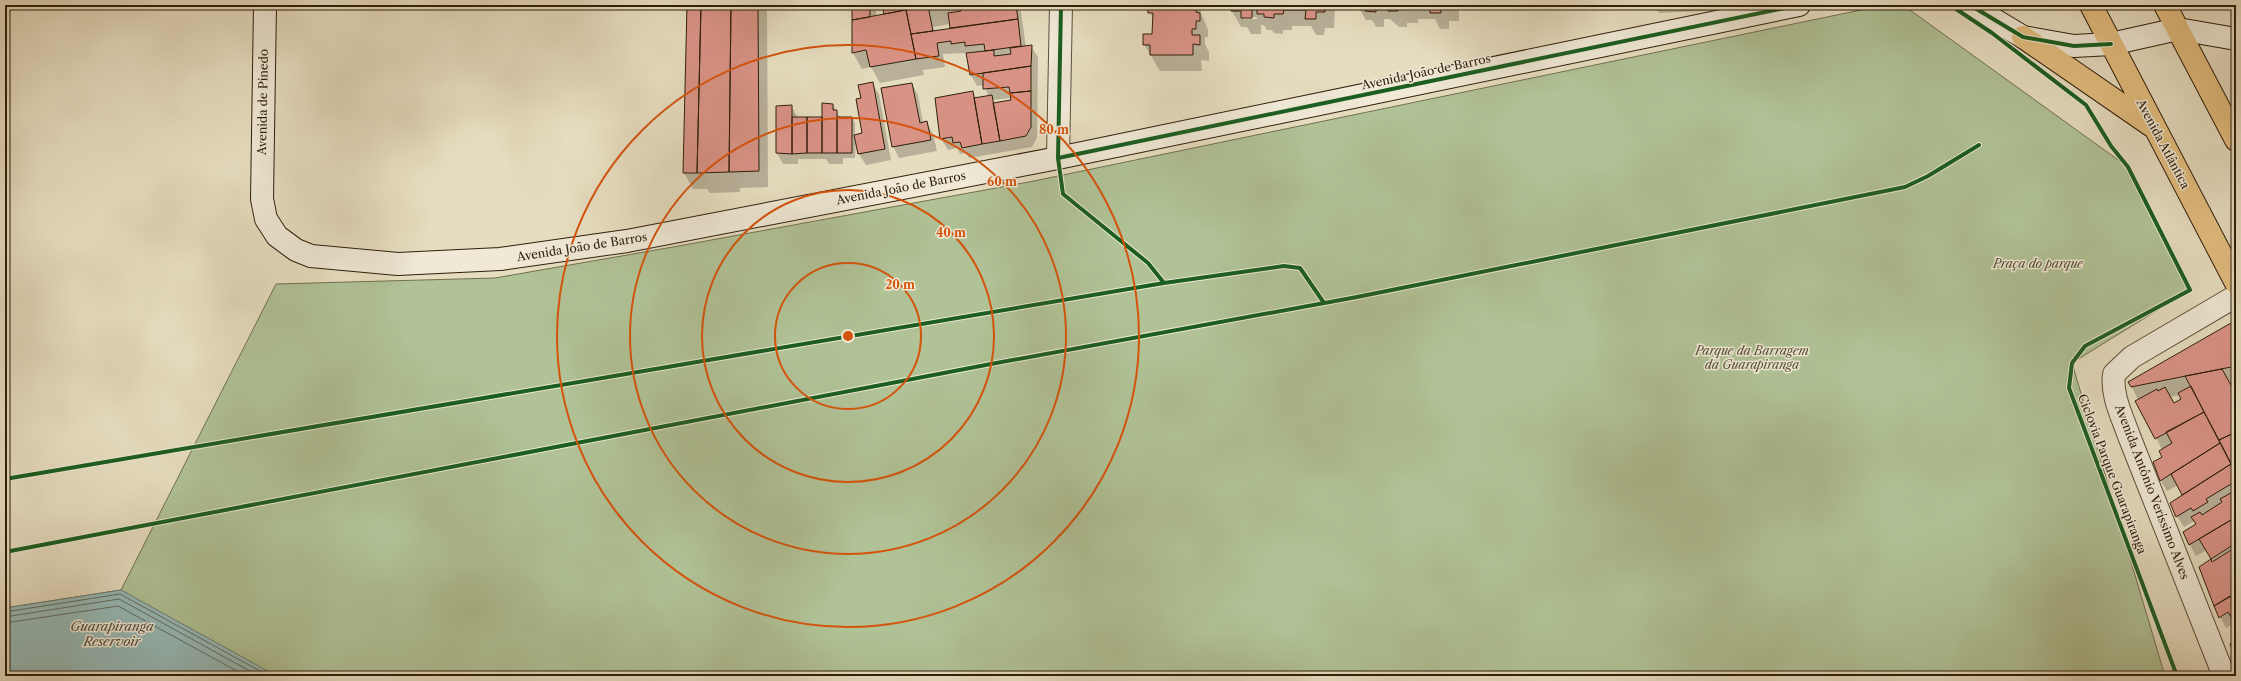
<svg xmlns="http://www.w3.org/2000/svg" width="2241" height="681" font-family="'Libre Caslon Text',serif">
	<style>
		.green { fill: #b0c296; stroke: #707050 }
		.water { fill: #97bbb9; stroke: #6d7c73 }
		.shadow { fill: #0003; fill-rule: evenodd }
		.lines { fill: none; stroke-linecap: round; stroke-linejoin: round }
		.shore { stroke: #636c62; stroke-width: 1 }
		.building { fill: #d99386; stroke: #2f1e0b }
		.street-casing { stroke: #5d4e38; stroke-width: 24 }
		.secondary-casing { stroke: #2f1e0b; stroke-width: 24 }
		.primary-casing { stroke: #2f1e0b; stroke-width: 24 }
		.street { stroke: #efe9d6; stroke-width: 22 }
		.secondary { stroke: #efe9d6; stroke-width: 22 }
		.primary { stroke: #e3be80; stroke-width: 22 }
		.cycleway-casing { stroke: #efe9d6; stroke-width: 6 }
		.cycleway { stroke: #1b5e20; stroke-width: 4 }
		.ring { fill: none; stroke: #d6530c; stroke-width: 2 }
		.labels { text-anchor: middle; stroke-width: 3; stroke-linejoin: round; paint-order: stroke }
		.street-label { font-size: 12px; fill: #2f1e0b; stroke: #efe9d6 }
		.park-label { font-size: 12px; font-style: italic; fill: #564f35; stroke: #efe9d6 }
		.water-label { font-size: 13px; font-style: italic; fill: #4e4d3f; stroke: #efe9d6 }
		.centre { fill: #d6530c; stroke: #efe9d6; stroke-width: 2 }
		.ring-label { font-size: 12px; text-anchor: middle; font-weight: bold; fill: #d6530c; stroke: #efe9d6; stroke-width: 3; stroke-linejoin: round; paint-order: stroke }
	</style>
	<rect width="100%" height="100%" fill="#e6ddc0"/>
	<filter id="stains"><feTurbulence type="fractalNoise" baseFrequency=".005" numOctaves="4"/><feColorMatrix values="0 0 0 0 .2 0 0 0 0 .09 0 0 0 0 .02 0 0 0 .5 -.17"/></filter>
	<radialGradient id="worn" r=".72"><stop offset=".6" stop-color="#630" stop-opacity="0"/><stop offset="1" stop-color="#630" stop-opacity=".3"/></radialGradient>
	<!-- green -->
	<path class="green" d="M1885 5H1903L2128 167 2190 290 2072 363 2165 676H115L5 608 121 590 276 284 495 278 673 247 1029 182Z"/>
	<!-- water -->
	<path class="water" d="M121 590 264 669 277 676H5V608Z"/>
	<!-- shadow -->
	<path class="shadow" d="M382 5H464V6Z
		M688 5H767L768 187 740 188V192L710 193 707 189H693L684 173Z
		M853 5H876V16L886 15 883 5H1029L1018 7 1021 12 1026 47 1031 46 1038 57 1037 138 1032 147 969 158 966 153 960 154 957 148 948 150 941 139 972 92 976 98 989 97 984 85 977 86 971 75 967 53 943 54 945 67 923 70 924 75 880 83 871 67 862 69 853 53ZM950 24 951 29 934 31 933 27ZM1011 98 1012 101 995 104 993 100Z
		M1147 5H1201V13L1208 30V37H1205V44L1209 52V61L1201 60 1202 71H1160L1144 44 1153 35 1154 21Z
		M1232 5H1335L1334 28H1325L1324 35H1316L1311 26H1292V30H1283V34L1274 33 1272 30H1267L1264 25H1261V34H1251L1247 27H1241L1232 11ZM1244 17H1257V19H1244Z
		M1357 5H1459V21H1449V29H1440L1435 19H1418V23H1407V27H1399L1390 19H1384V27H1376L1372 20H1366Z
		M1654 5H1743V9L1659 13Z
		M872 83 879 94 891 160 866 165 859 154 856 136 855 158H843V164H829L826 159H798V164H783L777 153V107L791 106 798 118H821L833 105 840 118H852L855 123V136L863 134 862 99Z
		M912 84 918 95 923 123H927L933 134 937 151 899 158 893 146Z
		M2236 334V384L2230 385 2236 396V624L2235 623 2226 628 2220 617 2212 564 2214 562 2207 550 2196 556 2190 545 2185 533 2197 525 2194 521 2184 527 2177 516 2172 503 2184 495 2178 485 2167 491 2161 481 2154 463 2163 457 2162 450 2130 383ZM2180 395 2183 399 2174 404 2170 397Z"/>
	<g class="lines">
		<!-- shore -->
		<path class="shore" d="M5 612 120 594 269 676
			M5 617 119 599 259 676
			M5 623 118 606 246 676"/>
	</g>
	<!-- building -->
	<path class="building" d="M687 5H701L697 173H683Z
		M701 5H731L729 172 697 173Z
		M731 5H758L759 171 729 172Z
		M852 5H870V17L852 20Z
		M882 5H932L884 14Z
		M981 5H1016L1018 19 950 28 948 13 961 11 960 8Z
		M1148 5H1196V12L1200 13V21H1196V29H1192V35H1200V45L1193 44V55H1150V45H1143V34H1152L1153 13H1148Z
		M1231 5H1325V12H1316V19H1305L1306 10H1284L1283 14H1274V18L1264 17V14H1257V9H1252V18H1241V11H1231Z
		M1365 5H1376V12L1365 11Z
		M1382 5H1409V7H1398V11H1388L1389 7H1382Z
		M1430 5H1450H1440L1441 13H1430Z
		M928 6 933 31 911 34 906 10Z
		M906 10 916 59 870 67 866 50 852 53V20Z
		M1018 19 1021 46 985 51 984 44 965 46V42L951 44V41L937 43 939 56 916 59 911 34Z
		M1032 45 1031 66 970 75 966 53 994 50V56L1011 54 1010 48Z
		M1031 66V91L1010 93 1009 87 983 89V73Z
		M873 82 885 149 858 154 854 135 862 133 856 99 861 98 858 85Z
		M912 83 920 123 927 121 931 140 892 147 881 88Z
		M973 91 982 144 962 148 960 142 953 143 952 137 940 139 935 98Z
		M1031 91V127L1026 136 1000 141 993 103 1011 100 1010 93Z
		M992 95 1000 141 982 144 974 98Z
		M822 103 833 104V110H837V153H822Z
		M792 105V154L776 153V106Z
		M792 117H807V153L792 154Z
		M807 117H822V153H807Z
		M837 117H852V153H837Z
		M2231 323 2236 333V366L2131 387 2128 382Z
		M2222 369 2236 394V432L2219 440 2185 376Z
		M2191 386 2204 412 2155 439 2135 401 2157 389 2158 391 2165 387 2174 403 2181 399 2178 393Z
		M2204 412 2220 443 2160 481 2153 462 2162 457 2159 451 2172 443 2166 432Z
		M2236 432V473L2219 440Z
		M2220 443 2231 464 2182 495 2171 474Z
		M2231 464 2236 473V481L2206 499 2208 502 2193 511 2191 508 2176 517 2170 503Z
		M2236 490V517L2189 545 2183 532 2196 524 2191 517 2200 512 2202 515 2222 502 2220 499Z
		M2236 517V543L2211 559 2199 539Z
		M2236 547V588L2231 591 2233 595 2214 606 2199 567 2211 559 2212 562Z
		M2230 596 2235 603 2236 602V625L2228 612 2219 618 2214 606Z
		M2236 640V660L2230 644Z"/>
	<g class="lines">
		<!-- street casing -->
		<g class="street-casing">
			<path id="street" d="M1058 158 1061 5
				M2224 676 2129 436C2122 416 2111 395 2114 374L2132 357 2236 296"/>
		</g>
		<!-- secondary casing -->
		<g class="secondary-casing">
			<path id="secondary" d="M265 5 262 199 266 219 277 236 296 250 311 256 398 264 500 259 627 241 1058 158 1799 5
				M1970 5 2023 37 2074 46 2111 44 2178 29 2236 39"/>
		</g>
		<!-- primary casing -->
		<g class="primary-casing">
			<path id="primary" d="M2091 5 2236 283
				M2165 5 2236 140
				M2023 37 2152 126"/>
		</g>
		<!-- street -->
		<use href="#street" class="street"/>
		<!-- secondary -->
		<use href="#secondary" class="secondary"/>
		<!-- primary -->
		<use href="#primary" class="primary"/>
		<!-- cycleway casing -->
		<g class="cycleway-casing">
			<path id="cycleway" d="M1061 5 1058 158 1063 194 1148 263 1164 283 1284 266 1300 268 1324 303
				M1950 5 1992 33 2086 105 2111 146 2128 167 2190 290 2085 346 2072 363 2069 388 2177 676
				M1970 5 2023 37 2074 46 2111 44
				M1058 158 1799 5
				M5 479 1164 283
				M5 552 991 364 1357 297 1905 187 1928 176 1979 145"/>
		</g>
		<!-- cycleway -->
		<use href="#cycleway" class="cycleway"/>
	</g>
	<!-- distance rings -->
	<g class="ring">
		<circle cx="848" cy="336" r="73"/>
		<circle cx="848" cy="336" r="146"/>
		<circle cx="848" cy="336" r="218"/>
		<circle cx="848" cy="336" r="291"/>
	</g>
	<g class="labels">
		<!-- street labels -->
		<g class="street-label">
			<text transform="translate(1426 72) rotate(-12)" y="4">Avenida João de Barros</text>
			<text transform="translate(263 102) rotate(-89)" y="4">Avenida de Pinedo</text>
			<text transform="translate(2163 144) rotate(62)" y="4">Avenida Atlântica</text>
			<text transform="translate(901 188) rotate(-11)" y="4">Avenida João de Barros</text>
			<text transform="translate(582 247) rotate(-9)" y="4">Avenida João de Barros</text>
			<text transform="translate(2112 474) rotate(69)" y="4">Ciclovia Parque Guarapiranga</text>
			<text transform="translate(2152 492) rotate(69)" y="4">Avenida Antônio Veríssimo Alves</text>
		</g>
		<!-- park labels -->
		<g class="park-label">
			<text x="2038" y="268">Praça do parque</text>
			<text x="1752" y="355">Parque da Barragem<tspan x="1752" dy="14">da Guarapiranga</tspan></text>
		</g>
		<!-- water labels -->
		<g class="water-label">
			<text x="112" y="631">Guarapiranga<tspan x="112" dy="15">Reservoir</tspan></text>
		</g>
	</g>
	<circle cx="848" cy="336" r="6" class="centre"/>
	<g class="ring-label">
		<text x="1054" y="134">80 m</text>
		<text x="1002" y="186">60 m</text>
		<text x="951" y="237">40 m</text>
		<text x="900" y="289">20 m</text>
	</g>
	<!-- margin -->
	<rect width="2241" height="681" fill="none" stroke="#e6ddc0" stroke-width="20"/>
	<rect x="6" y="6" width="2229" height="669" fill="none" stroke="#2f1e0b" stroke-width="2"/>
	<rect x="10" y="10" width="2221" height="661" fill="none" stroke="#2f1e0b"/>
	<rect width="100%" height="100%" filter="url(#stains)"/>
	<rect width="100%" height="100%" fill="url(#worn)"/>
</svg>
